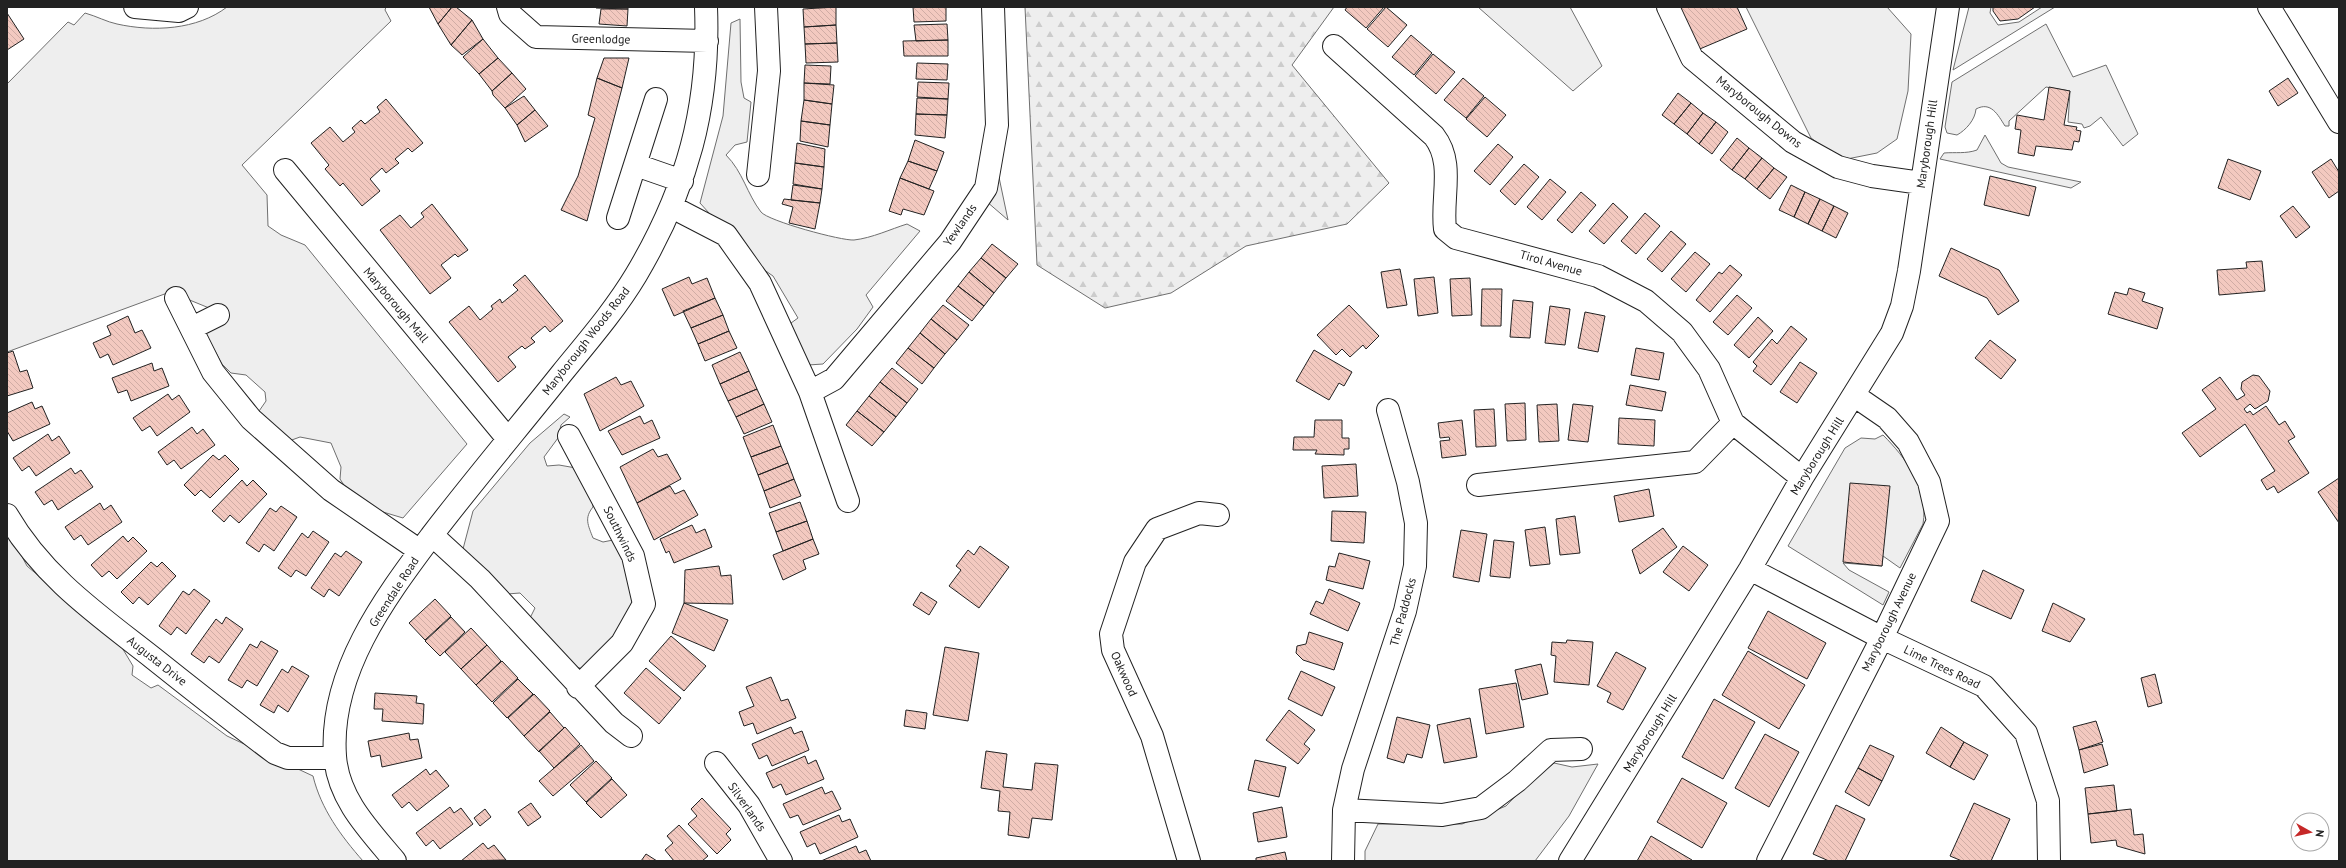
<svg xmlns="http://www.w3.org/2000/svg" width="2346" height="868" font-family="'PT Sans',sans-serif">
	<style>
		.grass { fill: #eee; stroke: #6f6f6f }
		.forest { fill: url(#forest-firs); stroke: #6f6f6f }
		.building { fill: url(#building-back-hatch); stroke: #222 }
		.lines { fill: none; stroke-linecap: round; stroke-linejoin: round }
		.minor-casing { stroke: #222; stroke-width: 24 }
		.major-casing { stroke: #222; stroke-width: 24 }
		.minor { stroke: #fff; stroke-width: 22 }
		.major { stroke: #fff; stroke-width: 22 }
		.labels { text-anchor: middle; stroke-width: 3; stroke-linejoin: round; paint-order: stroke }
		.street-label { font-size: 12px; fill: #222; stroke: #fff }
	</style>
	<defs>
		<pattern id="forest-firs" width="22" height="20" patternUnits="userSpaceOnUse"><rect width="22" height="20" fill="#eee"/><path d="M5 1l3.5 6h-7zM16 11l3.5 6h-7z" fill="#ccc"/></pattern>
		<pattern id="building-back-hatch" width="6" height="6" patternUnits="userSpaceOnUse"><rect width="6" height="6" fill="#f3c9c0"/><path d="M-1 5l2 2M0 0l6 6M5-1l2 2" fill="none" stroke="#d0aca5"/></pattern>
	</defs>
	<rect width="100%" height="100%" fill="#fff"/>
	<!-- grass -->
	<path class="grass" d="M227 7H386L385 10 391 21 242 165 267 195 268 226 281 235 305 245 467 444 403 518 383 512 349 493 340 479 341 467 331 443 300 437 289 441 257 414 266 401 265 392 246 375 231 373 222 364 204 331 214 310 170 292 7 352V84L68 22 74 25 85 13C96 16 107 22 117 24 153 32 197 30 227 7Z
		M1478 7H1570L1602 66 1573 91Z
		M1746 7H1887L1911 34 1908 91 1897 139 1877 153 1842 160 1811 138Z
		M1969 7H1991L1990 13 1998 25 2019 22 2042 7H2055L1953 70Z
		M740 19 741 82 744 98 751 102 747 142 735 145 726 155C743 172 747 194 761 212 768 221 842 241 854 240 872 238 891 229 907 224L920 231 866 295 873 307 857 329 823 364 808 365 792 341 791 323 798 318 773 276 754 263 700 203 723 116 731 23Z
		M2046 24 2073 77 2106 65 2138 134 2123 146 2101 117 2090 126 2084 128 2082 124 2068 122 2070 91 2046 87 2009 121V126H2005C1998 115 1991 101 1976 109 1975 120 1966 130 1957 135L1947 133 1945 127 1952 82Z
		M1985 135 2001 163 2008 167 2081 182 2071 188 1940 159 1944 153C1955 152 1966 154 1977 150Z
		M996 163 1008 220 986 201Z
		M564 414 570 417 561 425 558 438 544 457 547 466 559 465 576 468 592 494 593 507C584 518 588 525 593 538L603 542 613 540 624 557 635 605 603 654 583 669 573 666 530 618 535 608 520 593 507 594 463 549 473 511 530 443Z
		M1883 435C1906 458 1929 489 1923 524L1900 568 1883 556 1882 566 1843 563 1849 570 1889 592 1883 605 1788 546 1845 448 1861 438 1875 439Z
		M7 528 27 566 121 646 133 666 132 675 151 688 158 685 227 736 313 776C321 809 341 836 363 861H7Z
		M1554 763 1572 767 1598 764 1569 816 1535 861H1365V851L1378 824H1462L1506 806 1531 780Z"/>
	<!-- forest -->
	<path class="forest" d="M1025 7H1334L1292 65 1389 183 1347 224 1246 246 1171 293 1105 308 1037 265Z"/>
	<!-- building -->
	<path class="building" d="M429 7H452L438 24Z
		M452 7H456L472 20 451 45 438 24Z
		M628 7V9L596 8V7Z
		M836 7V25L804 27 803 9Z
		M913 7H946V21L914 22Z
		M1347 7H1384L1366 28 1345 10Z
		M1386 7 1407 25 1388 47 1367 29Z
		M1676 7H1737L1747 29 1695 51Z
		M1993 7H2035L2018 19 2000 21 1993 11Z
		M601 9H628L627 26 599 24Z
		M7 13 24 39 7 50Z
		M472 20 483 39 462 55 451 45Z
		M947 24 948 40 916 41 914 25Z
		M836 25 837 43 805 44 804 27Z
		M1411 35 1432 53 1414 75 1392 57Z
		M483 39 498 58 479 74 463 57Z
		M948 40V56H904L903 41Z
		M837 43 838 62 806 63 805 44Z
		M1433 54 1455 72 1436 94 1415 76Z
		M498 58 512 73 492 91 479 74Z
		M604 58H629L622 88 597 78Z
		M917 63 948 64 947 80 916 79Z
		M805 65 831 66 830 84 804 83Z
		M512 73 526 89 505 108 493 95 492 91Z
		M597 78 622 88 587 221 561 210 578 176 595 118 588 115Z
		M1463 78 1484 96 1466 118 1444 100Z
		M2288 78 2298 93 2278 106 2269 91Z
		M918 82 949 83 948 99 917 97Z
		M804 83 834 85 832 104 804 100Z
		M2049 87 2070 91 2064 125 2077 127 2076 130 2081 131 2079 142 2074 141 2072 150 2036 146 2034 156 2018 153 2021 130 2015 129 2017 115 2044 120Z
		M1678 93 1691 103 1674 124 1662 115Z
		M524 96 535 110 517 125 505 108Z
		M1485 97 1506 115 1487 137 1466 119Z
		M917 98 948 99 947 115 916 114Z
		M386 99 423 143 412 152 408 148 395 159 399 163 386 173 382 168 370 179 380 191 362 206 343 183 340 186 325 169 329 165 311 143 330 127 343 142 355 132 352 128 361 120 365 124 380 112 377 107Z
		M804 100 832 104 830 125 801 121Z
		M1691 103 1703 113 1687 134 1674 124Z
		M535 110 548 126 525 142 517 125Z
		M1703 113 1716 122 1699 144 1687 134Z
		M916 114 947 115 945 138 915 135Z
		M801 121 830 125 828 147 800 141Z
		M1716 122 1728 132 1712 154 1699 144Z
		M1737 138 1749 148 1732 170 1720 160Z
		M915 140 944 152 937 171 908 161Z
		M797 143 825 149 824 167 795 163Z
		M1498 144 1513 157 1490 185 1474 171Z
		M1749 148 1762 158 1745 179 1732 170Z
		M1762 158 1774 168 1757 189 1745 179Z
		M2228 159 2261 171 2250 200 2218 188Z
		M2331 159 2339 172V191L2329 198 2312 172Z
		M908 161 937 171 929 189 900 178Z
		M795 163 824 167 822 189 793 184Z
		M1524 164 1539 177 1515 205 1500 191Z
		M1774 168 1787 177 1770 199 1757 189Z
		M1990 176 2036 187 2029 216 1984 205Z
		M900 178 934 191 924 215 903 209 901 215 889 211Z
		M1550 179 1566 192 1542 220 1527 207Z
		M793 185 822 189 820 203 791 200Z
		M1791 185 1805 192 1794 217 1779 210Z
		M1581 192 1596 205 1572 233 1557 220Z
		M1805 192 1820 199 1808 224 1794 217Z
		M784 199 820 203 815 229 789 223 793 207 782 204Z
		M1820 199 1834 206 1822 231 1808 224Z
		M1613 203 1628 217 1604 244 1589 231Z
		M432 204 468 250 458 257 455 254 441 265 451 278 430 294 380 230 400 215 411 228 424 217 421 213Z
		M1834 206 1848 213 1836 238 1822 231Z
		M2293 206 2310 227 2296 238 2280 216Z
		M1645 213 1660 226 1636 254 1621 241Z
		M1671 231 1686 244 1662 272 1647 259Z
		M992 244 1018 264 1006 278 981 258Z
		M1951 248 1999 270 2019 301 1998 315 1987 298 1939 276Z
		M1695 252 1710 264 1686 292 1671 279Z
		M981 258 1006 278 994 293 969 272Z
		M2262 261 2265 291 2219 295 2217 270 2247 268 2246 262Z
		M1730 265 1742 275 1710 312 1696 300 1719 272 1722 274Z
		M1400 269 1407 305 1387 308 1381 272Z
		M969 272 994 293 984 306 958 286Z
		M525 275 563 321 550 332 545 326 531 338 535 342 525 349 522 346 508 357 516 367 498 382 449 322 469 306 480 320 493 309 491 306 500 299 502 303 518 290 513 285Z
		M689 277 692 284 707 278 715 298 674 316 662 289Z
		M1434 277 1438 313 1418 316 1414 279Z
		M1470 278 1472 315 1452 316 1450 279Z
		M958 286 984 306 972 321 946 301Z
		M2129 288 2145 293 2142 301 2163 308 2157 329 2108 314 2115 292 2127 295Z
		M1482 289H1502L1501 326H1481Z
		M1737 295 1752 308 1728 335 1713 322Z
		M715 298 723 315 691 328 683 311Z
		M1513 300 1533 302 1530 338 1510 337Z
		M943 305 969 325 957 340 931 319Z
		M1349 305 1379 336 1366 349 1363 345 1350 357 1342 349 1336 355 1317 335Z
		M1550 306 1570 309 1565 345 1545 343Z
		M1585 312 1605 316 1598 352 1578 348Z
		M723 315 729 331 698 344 691 328Z
		M128 316 135 333 142 330 151 348 113 365 108 354 100 358 93 343 111 335 107 326Z
		M1758 317 1773 331 1749 358 1734 345Z
		M931 319 957 340 945 354 920 333Z
		M1791 326 1807 339 1771 385 1753 371 1757 366 1753 362 1772 339 1777 344Z
		M729 331 737 348 705 361 698 344Z
		M920 333 945 354 934 368 908 348Z
		M1990 340 2016 360 2001 379 1975 358Z
		M908 348 934 368 922 384 896 363Z
		M1636 348 1664 353 1659 380 1631 375Z
		M1314 350 1352 372 1344 386 1339 383 1329 400 1296 381Z
		M13 351 20 372 27 370 33 388 7 396V353Z
		M740 352 749 371 720 384 712 365Z
		M1800 362 1817 373 1797 403 1780 392Z
		M152 363 154 371 162 368 169 386 131 401 127 390 118 393 112 378Z
		M892 368 918 389 907 403 880 382Z
		M749 371 757 389 728 401 720 384Z
		M2253 375 2259 376 2270 391 2268 401 2255 409 2250 404 2244 409 2247 413 2250 411 2253 415 2266 406 2279 425 2285 421 2295 437 2288 441 2309 473 2278 493 2274 486 2267 490 2261 480 2275 471 2245 424 2200 457 2182 433 2216 409 2202 390 2220 377 2237 400 2245 395 2241 389 2242 382Z
		M616 377 621 385 631 381 644 406 600 431 584 394Z
		M880 382 907 403 896 417 869 396Z
		M1630 385 1666 392 1662 411 1626 405Z
		M757 389 764 404 736 417 728 401Z
		M168 394 172 400 179 395 190 412 157 436 150 426 142 431 133 418Z
		M869 396 896 417 884 432 857 411Z
		M32 402 35 409 42 406 50 424 13 441 7 431V413Z
		M1525 403 1526 440 1507 441 1505 404Z
		M764 404 772 422 744 434 736 417Z
		M1557 404 1559 441 1539 442 1537 405Z
		M1573 404 1593 406 1588 442 1568 440Z
		M1494 409 1496 446 1476 447 1474 410Z
		M857 411 884 432 872 446 846 425Z
		M640 416 644 424 652 420 660 438 622 455 608 431Z
		M1619 418 1655 420 1654 446 1618 444Z
		M1315 420H1342V438H1349V449H1344V455L1315 454 1317 450H1293L1294 437H1314Z
		M1462 420 1466 455 1442 458 1440 441 1450 440 1449 437 1440 438 1438 423Z
		M773 425 781 446 751 457 743 437Z
		M192 427 197 434 203 429 215 445 181 469 174 460 167 465 158 452Z
		M48 434 52 441 59 436 70 453 36 476 29 466 22 471 13 458Z
		M781 446 788 463 758 475 751 457Z
		M653 449 658 457 667 454 681 479 637 503 620 467Z
		M213 455 219 460 225 455 239 469 210 498 201 490 195 496 184 485Z
		M788 463 794 479 764 491 758 475Z
		M1356 464 1358 496 1324 498 1322 466Z
		M71 468 75 474 81 470 93 487 58 510 52 500 44 505 35 492Z
		M2339 478V523L2318 492Z
		M794 479 801 496 770 508 764 491Z
		M242 480 247 486 253 480 267 494 239 523 230 515 224 522 212 511Z
		M1850 483 1890 486 1882 566 1843 562Z
		M670 486 675 494 684 490 698 515 654 540 637 503Z
		M1649 489 1654 516 1619 522 1614 496Z
		M800 502 807 521 776 532 769 513Z
		M100 503 104 510 111 505 122 522 88 545 81 535 74 540 65 527Z
		M281 506 297 517 274 551 264 544 259 552 246 543 270 508 276 512Z
		M1332 511 1366 512 1364 543 1331 541Z
		M1575 516 1580 553 1560 555 1556 519Z
		M807 521 813 539 783 551 776 532Z
		M692 525 696 533 705 529 712 547 674 563 669 551 666 553 660 539Z
		M1545 527 1550 564 1530 566 1525 530Z
		M1663 528 1677 547 1640 574 1632 550Z
		M1461 530 1487 534 1479 582 1453 577Z
		M313 531 329 542 306 576 296 570 291 577 278 568 302 533 308 538Z
		M123 536 128 542 133 537 147 551 117 579 109 571 102 577 91 565Z
		M813 539 819 554 803 560 806 569 783 580 773 555Z
		M1494 540 1514 542 1510 578 1490 576Z
		M980 546 1009 567 979 608 949 586 961 570 956 566 968 550 974 555Z
		M1683 546 1708 565 1689 591 1663 572Z
		M346 551 362 562 339 596 329 589 324 597 311 588 335 553 341 557Z
		M1339 553 1370 561 1363 589 1326 580 1329 566 1335 567Z
		M151 562 157 567 162 562 176 576 148 605 139 597 133 604 121 592Z
		M719 566 721 576 731 575 733 604 684 603 685 570Z
		M1983 570 2024 590 2011 619 1971 601Z
		M194 589 210 601 186 634 177 627 171 635 159 626 183 591 189 595Z
		M1329 589 1360 603 1348 631 1310 614 1316 601 1323 604Z
		M921 592 937 602 929 615 913 605Z
		M435 599 451 616 425 640 409 623Z
		M684 603 728 620 714 651 672 633Z
		M2053 603 2085 619 2070 642 2042 631Z
		M1768 611 1826 643 1807 679 1748 648Z
		M226 617 243 629 219 663 209 656 204 663 191 654 216 619 222 624Z
		M451 617 465 632 440 656 425 641Z
		M471 628 487 645 461 669 445 652Z
		M1309 632 1343 643 1334 670 1303 660 1296 653 1297 646 1306 644Z
		M671 636 706 666 684 691 649 661Z
		M1567 640 1593 642 1589 685 1554 682 1556 656 1551 655 1552 642 1566 643Z
		M261 641 278 651 257 686 247 680 242 688 228 680 250 644 257 648Z
		M487 645 501 661 476 685 461 669Z
		M945 647 979 653 968 721 933 715Z
		M1748 651 1805 685 1779 729 1722 695Z
		M1616 652 1646 668 1623 710 1607 702 1611 693 1597 686Z
		M502 661 518 678 492 702 476 685Z
		M1541 664 1548 694 1522 700 1515 670Z
		M292 666 309 676 288 712 278 705 274 713 260 705 282 669 288 673Z
		M646 668 681 698 659 724 624 693Z
		M1301 671 1335 687 1322 716 1288 699Z
		M2155 674 2162 703 2148 707 2141 678Z
		M771 677 781 701 788 699 796 718 757 734 753 723 744 726 739 712 754 706 746 687Z
		M518 679 533 694 507 718 493 703Z
		M1516 683 1524 727 1486 734 1479 689Z
		M375 693 417 696 416 703 424 704 423 724 382 721 383 709H374Z
		M534 694 550 711 524 736 508 718Z
		M1714 699 1755 722 1723 779 1682 757Z
		M906 710 927 713 925 729 904 726Z
		M1289 710 1315 730 1304 744 1310 749 1298 764 1266 740Z
		M550 712 564 728 539 752 524 736Z
		M1397 717 1430 725 1422 758 1407 754 1404 763 1387 758Z
		M1470 718 1477 757 1444 763 1437 725Z
		M2096 721 2103 742 2079 750 2073 727Z
		M565 727 580 744 554 768 539 751Z
		M791 727 794 734 802 731 809 750 772 766 767 755 759 759 752 744Z
		M1941 727 1964 742 1950 767 1926 753Z
		M409 733 410 740 418 739 422 758 382 767 380 755 371 757 368 741Z
		M1765 734 1799 752 1769 807 1735 788Z
		M1964 742 1988 755 1974 780 1950 767Z
		M2102 744 2108 765 2084 773 2079 750Z
		M581 745 594 761 553 796 539 781Z
		M1870 745 1894 756 1882 781 1858 768Z
		M986 751 1007 754 1003 787 1032 790 1035 763 1058 765 1052 820 1032 818 1029 838 1008 835 1010 812 998 811 1000 791 981 788Z
		M805 756 808 764 816 760 824 779 786 795 781 784 773 788 766 773Z
		M1255 760 1286 767 1279 797 1248 790Z
		M596 761 612 778 586 802 570 785Z
		M1858 768 1882 781 1869 806 1845 792Z
		M426 769 430 775 436 770 449 786 417 811 409 802 402 808 392 795Z
		M1682 778 1727 803 1702 848 1657 822Z
		M612 779 627 795 601 818 586 803Z
		M2114 785 2117 811 2088 814 2085 788Z
		M822 787 825 794 832 791 841 809 803 825 798 815 790 818 783 804Z
		M702 798 731 829 726 834 731 840 717 854 688 824 697 816 691 809Z
		M531 803 541 817 528 826 518 812Z
		M1974 803 2010 819 1991 861H1962L1950 856Z
		M1836 805 1865 819 1845 861H1829L1813 854Z
		M450 807 454 813 461 808 473 824 440 849 433 840 426 846 416 833Z
		M1282 807 1287 837 1258 842 1253 813Z
		M485 809 491 817 480 826 474 818Z
		M2131 809 2134 835 2143 834 2145 854 2117 846 2116 840 2091 843 2088 814Z
		M839 815 842 822 850 819 858 837 820 854 815 843 807 847 800 832Z
		M679 825 708 856 702 861H674L665 850 673 843 667 836Z
		M1651 836 1692 860V861H1637Z
		M483 843 488 849 494 845 506 860 461 861Z
		M856 846 859 853 866 850 871 861H821Z
		M1285 852 1287 861H1256V858Z
		M646 854 657 861H641Z"/>
	<g class="lines">
		<!-- minor casing -->
		<g class="minor-casing">
			<path id="minor" d="M135 7 179 11 187 7
				M508 7 510 14 536 37 707 41
				M1668 7 1692 58 1793 142 1838 167 1872 176 1921 183
				M1334 46 1434 136C1455 163 1441 197 1445 229L1456 238 1598 276 1646 301 1682 332 1709 369 1733 423 1802 478
				M636 165 682 181
				M285 170 508 439
				M758 175 769 71 766 7
				M672 207 726 235 760 283 810 392 848 501
				M618 218 656 99
				M176 298 213 372 251 419 331 490 420 551
				M192 328 218 315
				M810 392 834 379 950 242 986 188 997 125 993 7
				M569 436 633 556 644 604 622 643 578 687
				M1478 485 1695 462 1733 423
				M7 515C43 577 97 614 153 658 193 690 234 722 275 753L288 758H335
				M432 535 480 579 614 723 631 736
				M1750 569 1882 638 1984 686 2026 733 2048 801 2049 861
				M716 763 749 805 781 861
				M1344 810 1442 815 1481 808 1517 781 1551 750 1581 749
				M395 861C369 830 338 799 335 756 329 672 385 598 432 535 474 480 519 427 562 373 588 341 615 310 636 275 687 189 710 107 706 7
				M1189 861 1152 736 1113 650 1111 634 1135 562 1157 529 1199 513 1218 515
				M1343 861 1344 810 1353 769 1405 611 1415 566 1416 523 1408 482 1388 410
				M1570 861 1750 569 1802 478 1892 333 1902 306 1909 271 1948 7
				M1768 861 1882 638 1938 521 1929 482 1908 442 1887 418 1855 396"/>
		</g>
		<!-- major casing -->
		<g class="major-casing">
			<path id="major" d="M2269 7 2339 122"/>
		</g>
		<!-- minor -->
		<use href="#minor" class="minor"/>
		<!-- major -->
		<use href="#major" class="major"/>
	</g>
	<g class="labels">
		<!-- street labels -->
		<g class="street-label">
			<text transform="translate(601 39) rotate(1)" y="4">Greenlodge</text>
			<text transform="translate(1759 112) rotate(39)" y="4">Maryborough Downs</text>
			<text transform="translate(1927 144) rotate(-82)" y="4">Maryborough Hill</text>
			<text transform="translate(960 225) rotate(-55)" y="4">Yewlands</text>
			<text transform="translate(1551 263) rotate(16)" y="4">Tirol Avenue</text>
			<text transform="translate(396 305) rotate(50)" y="4">Maryborough Mall</text>
			<text transform="translate(586 341) rotate(-52)" y="4">Maryborough Woods Road</text>
			<text transform="translate(1817 456) rotate(-58)" y="4">Maryborough Hill</text>
			<text transform="translate(620 534) rotate(64)" y="4">Southwinds</text>
			<text transform="translate(394 592) rotate(-57)" y="4">Greendale Road</text>
			<text transform="translate(1403 612) rotate(-75)" y="4">The Paddocks</text>
			<text transform="translate(1889 622) rotate(-64)" y="4">Maryborough Avenue</text>
			<text transform="translate(157 661) rotate(38)" y="4">Augusta Drive</text>
			<text transform="translate(1942 667) rotate(26)" y="4">Lime Trees Road</text>
			<text transform="translate(1124 674) rotate(66)" y="4">Oakwood</text>
			<text transform="translate(1650 733) rotate(-58)" y="4">Maryborough Hill</text>
			<text transform="translate(747 807) rotate(55)" y="4">Silverlands</text>
		</g>
	</g>
	<!-- border -->
	<rect width="2346" height="868" fill="none" stroke="#222222" stroke-width="16"/>
	<!-- north arrow -->
	<g transform="translate(2310 832) rotate(98)"><circle r="19" fill="#ffffff" stroke="#a7a7a7"/>
	<path d="M0-3L7 15L0 10L-7 15Z" fill="#c62828"/>
	<text y="-6" font-size="11" font-weight="bold" text-anchor="middle" fill="#222222">N</text>
	</g>
</svg>
